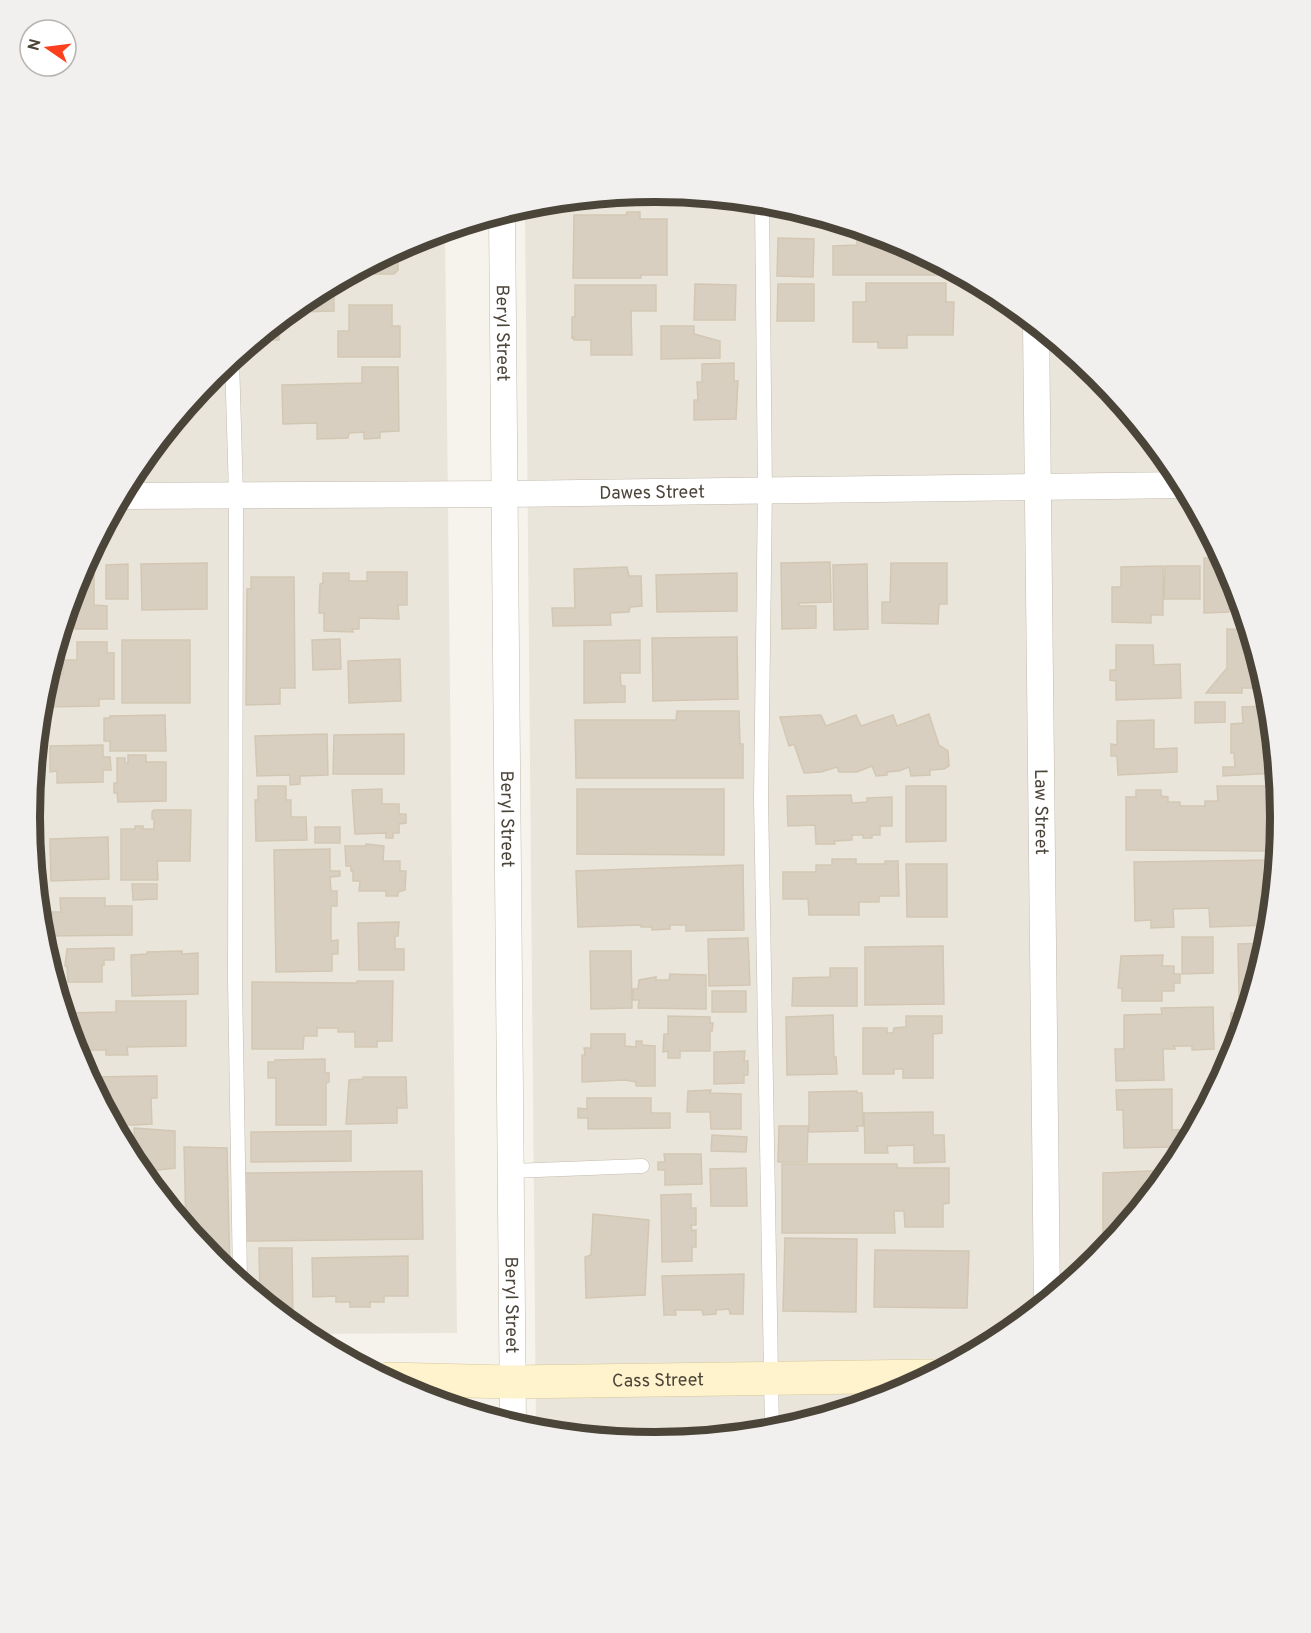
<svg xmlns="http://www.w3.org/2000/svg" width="1311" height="1633" font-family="Overpass,sans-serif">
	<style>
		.residential { fill: #eae5da }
		.building { fill: #d8cfc1; stroke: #d3c7b4; stroke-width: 1.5 }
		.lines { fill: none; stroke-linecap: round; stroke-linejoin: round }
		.lane-casing { stroke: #c2bbae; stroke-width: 15 }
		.street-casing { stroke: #c2bbae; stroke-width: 27 }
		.secondary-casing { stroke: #d6c79b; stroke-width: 34 }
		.lane { stroke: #fff; stroke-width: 14 }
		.street { stroke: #fff; stroke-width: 26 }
		.secondary { stroke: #fff3cd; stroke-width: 33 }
		.labels { text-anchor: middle; stroke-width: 6; stroke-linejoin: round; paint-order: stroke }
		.street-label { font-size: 18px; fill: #4b4439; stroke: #fff }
		.rim { fill: none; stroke: #4b4439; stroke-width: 8 }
	</style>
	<rect width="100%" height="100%" fill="#f6f3ec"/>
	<!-- residential -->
	<path class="residential" d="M656 191 778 203 895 239 1003 297 1098 374 1176 469 1234 577 1269 695 1281 817 1269 939 1233 1056 1175 1164 1098 1259 1003 1337 895 1395 777 1430 655 1442 536 1430 525 206 534 203Z
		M445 230 457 1333 305 1334 213 1259 135 1164 77 1056 42 938 30 816 42 694 78 577 136 469 213 374 308 296 416 238Z"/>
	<!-- building -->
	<path class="building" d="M627 212H640V219H667V275H641V278H573L574 215H626Z
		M857 227 895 239 942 264V275H833V246L857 245Z
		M778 238 814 239 813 277 777 276Z
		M394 251V258L398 262V270L394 274H356V271Z
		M866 283H946V302H954L953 335H907V348H878V342H853V302H866Z
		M695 284 736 285 735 320H694Z
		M778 284H814V321H777Z
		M575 285H656V311H631L632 355H591V340H574V337L572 338V317H575Z
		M322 289H334V311L300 312V303Z
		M349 305H392V326H400V357H338V331H349Z
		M278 321 279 340H254Z
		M661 326H694V334L720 341V358L661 359Z
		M734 363V381H738L736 419 694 420V400H698L697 382H702V364Z
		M362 367H398L399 431 380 432V438L364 439V432L349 433 348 438 317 439V423L283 424 282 385 362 383Z
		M1107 386 1127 410H1111L1110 393H1107Z
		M1127 410 1141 426 1128 427Z
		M1204 558H1223L1234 577 1243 608 1229 609V612L1204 613Z
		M830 562 831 602 799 603V606H816V628L782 629 781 563Z
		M207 563V609L142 610 141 564Z
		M891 563H947V604H939L938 624 882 623V602H890Z
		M128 564V599H106V565Z
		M867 564 868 629 834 630 833 565Z
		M84 565H94V605L107 606V629H75V612H67L78 577Z
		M1163 566V615H1151V623L1112 622V587H1121V567Z
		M1165 566H1200V599H1164Z
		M627 567 629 576H641L642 606 630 607 629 612 610 613 611 625 553 626 552 608H575L574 569Z
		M367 572H407V605H398L399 619 359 618V629H352L353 632 324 631V613H319L320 584 323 583V573H349V581H367Z
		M737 573V611L657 612 656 575Z
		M251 577H294L295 688H280V704L246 705 247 589H251Z
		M1227 629 1249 630 1267 688H1242V693H1206L1227 668Z
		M737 637 738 699 653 701 652 638Z
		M340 639 341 669 313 670 312 640Z
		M122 640H190V703H122Z
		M640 640V673H620L621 686H625V702L584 703V641Z
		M77 642H107V653H114V699H99V706L48 707 49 683H55V674H63V660H77Z
		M1116 645H1153L1154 665 1180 664 1181 698 1116 700V681L1110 680V670H1116Z
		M400 659 401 701 349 703 348 661Z
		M1195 702H1225V722L1195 723Z
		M1270 706 1277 773 1223 776V767H1235L1234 753H1231V724L1243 723 1242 707Z
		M677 711H739L740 744H743V778H576L575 720H676Z
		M929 714 939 745 948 751 949 766 944 769 930 770V775L911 776 909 767 899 771 887 772V775L876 776 872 766 857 772H839L837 767 821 772 804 773 794 744 789 746 780 717 821 715 826 726 856 715 861 726 893 715 897 726Z
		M165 715 166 751H110V741H104V718H110V716Z
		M1154 720V749L1177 748V772L1118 775 1117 756H1111V744L1117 745V721Z
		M327 734 328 775 300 776V784L290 785V775L257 776 255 736Z
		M404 734V774H333L334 735Z
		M103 745V757H110L111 770H103V782L57 783V771L50 772V746Z
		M128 755H146V762H166V801L118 802 117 793H114V783H117V758H125V763H128Z
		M258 786H286V800H291V817H306L307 840 256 841 255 800H258Z
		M906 786H946V841L906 842Z
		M1217 786H1267V851L1126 850V797H1136V790H1161V796L1168 797V802H1180V806H1205V801H1218Z
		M382 789V804H399V814H406V823L399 824V833H393V838H386V833L355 834 352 790Z
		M577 789H724V855L577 854Z
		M851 795 852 803 867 802V798L892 797V826H880V835H872V838H863V835H852V840L834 841 835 844H816L815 825 788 826 787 796Z
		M154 810H191L190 861H157L158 880H121V829H135V826H143V829H154V819H152V812Z
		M315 827H340V843H315Z
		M108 837 109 879 51 881 50 839Z
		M366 844 384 846 383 861H400V871H406L405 890 398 892V896H386V891H359L360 881H353V871H351V866H346L345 846H366Z
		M330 849V871H340V876L330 877 331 891H337V906H331V941L338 940V954H332V971L276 972 274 850Z
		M832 859H856V864H885V861H898L899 896H879V902H859V915H809L808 899H783V872H816V865H832Z
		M1276 860 1270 925 1210 927 1209 908 1173 909 1174 927 1151 928V920L1135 921 1134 862Z
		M906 864H947V917H907Z
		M743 865 744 930 686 931V925H670V929L652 930V927H641V925L578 927 576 871Z
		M132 884H157V899L133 900Z
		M60 898H105V906H132V935L51 936 52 912H61Z
		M399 922 398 936H395V949H404V970H359L358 923Z
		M1182 937H1213V973L1182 974Z
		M748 938 750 985 709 986 708 939Z
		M1268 943 1251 997H1239L1238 944Z
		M943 946 944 1004 865 1005V947Z
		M114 948V960H104V965H102V982H68L67 966H65L67 949Z
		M182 951V954L198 953V994L132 996 131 955 147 954V952Z
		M590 951H631L632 1008 591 1009Z
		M1163 955 1162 966H1174V974H1180V983H1174V991H1162V1001H1122V988H1118L1121 956Z
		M830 968H857V1006H792L793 978 830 977Z
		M670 974 706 975V1009L638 1008 639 1000H633V989H638L639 980 656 977V980H669Z
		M357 981H393L392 1041H377V1047H355V1032H338V1028H317V1036H304L303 1049H252V982L357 983Z
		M712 991H746V1012H712Z
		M116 1001H186V1046L127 1047 128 1055H106V1050H76L65 1013 116 1012Z
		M1213 1007 1214 1049 1192 1050V1046H1174L1175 1049H1163L1164 1080 1116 1081 1115 1049H1124V1015L1162 1014 1161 1008Z
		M1231 1013H1246L1233 1056 1227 1068V1057H1232L1231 1042H1227V1033H1231Z
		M833 1015 834 1057H836L837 1074 787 1075 786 1017Z
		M668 1016 710 1017V1023H713L712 1031H710V1051H680V1058H668V1051L663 1052 664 1034H668Z
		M906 1016H942V1033L933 1034V1078H903V1069H894V1074H863V1028H887V1033H893L894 1028 906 1027Z
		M591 1034H625V1046L636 1047V1041H642V1045L655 1046V1086H636V1082L625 1080 582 1082V1055H585L584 1048H591Z
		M745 1051 744 1061H748V1075H744V1083L714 1084V1052Z
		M325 1059V1073H329V1082L326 1083V1125H276V1078H268V1062H275V1060Z
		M157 1076V1098H151L152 1124 134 1125H115L89 1077Z
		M363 1077H406L407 1108H397V1123L346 1124 349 1080 363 1079Z
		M1172 1089V1130L1194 1129 1177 1161H1173V1147L1124 1148 1123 1110H1117L1116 1090Z
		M711 1090 710 1093 741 1094V1129H711L710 1112H687L688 1091Z
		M857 1091V1093H862L863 1126H857L858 1131 809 1132V1092Z
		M587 1098H651V1113H670V1128L588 1129V1118H578V1108L587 1109Z
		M933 1112V1135H944L945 1162 914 1163V1145L887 1146 888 1153H865L864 1113Z
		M779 1126H808L807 1162H778Z
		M134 1128 175 1131V1168L142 1172 136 1165Z
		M351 1131V1161L251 1162V1132Z
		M712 1135 747 1137 746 1152 711 1151Z
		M184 1147 227 1148 230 1273 213 1259 186 1226Z
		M664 1154H701L702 1184 665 1185V1170H658V1162H665Z
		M782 1164H897V1168H949V1203L943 1204V1227H905L904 1211H894L895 1233H782Z
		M746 1168 747 1206H711L710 1169Z
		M1171 1170 1103 1252V1173Z
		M422 1171 423 1239 246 1241 245 1173Z
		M691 1194V1208H696V1225H691L692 1231 696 1230V1247H692V1261L662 1262 661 1195Z
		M593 1214 649 1220 645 1295 586 1298 585 1257 591 1255Z
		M785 1238 857 1239 856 1312 783 1311Z
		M259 1248H292L293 1322H290L260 1297Z
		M875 1250 969 1251 967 1308 874 1307Z
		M408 1256V1296H384V1302H370V1307H350V1302H336V1296L313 1297 312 1258Z
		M744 1274 743 1314H730L729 1309 716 1310V1314L703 1315 702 1310H675L676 1315H664L662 1276Z
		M718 1430V1436L649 1441V1433Z"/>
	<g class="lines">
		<!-- lane casing -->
		<g class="lane-casing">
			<path id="lane" d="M762 202 765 490 761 798 772 1431
				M232 359 236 495 235 981 240 1280
				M511 1171 642 1166"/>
		</g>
		<!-- street casing -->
		<g class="street-casing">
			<g id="street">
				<path id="s1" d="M502 213 513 1424"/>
				<path id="s2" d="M1036 323 1047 1301"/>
				<path id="s3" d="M121 496 505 494 1184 485"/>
			</g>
		</g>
		<!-- secondary casing -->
		<g class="secondary-casing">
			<g id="secondary">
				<path id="s4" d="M388 1379 513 1382 929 1376"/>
			</g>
		</g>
		<!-- lane -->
		<use href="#lane" class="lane"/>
		<!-- street -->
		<use href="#street" class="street"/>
		<!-- secondary -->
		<use href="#secondary" class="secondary"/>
	</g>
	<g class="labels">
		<!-- street labels -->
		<g class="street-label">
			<text dy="6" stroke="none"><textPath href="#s1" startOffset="120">Beryl Street</textPath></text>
			<text dy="6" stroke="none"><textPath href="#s3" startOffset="531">Dawes Street</textPath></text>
			<text dy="6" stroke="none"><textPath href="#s2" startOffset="489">Law Street</textPath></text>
			<text dy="6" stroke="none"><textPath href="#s1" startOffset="606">Beryl Street</textPath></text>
			<text dy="6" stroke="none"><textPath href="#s1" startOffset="1092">Beryl Street</textPath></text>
			<text dy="6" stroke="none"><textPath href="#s4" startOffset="270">Cass Street</textPath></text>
		</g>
	</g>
	<!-- crop -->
	<path d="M0 0H1311V1633H0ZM40 817a615 615 0 1 1 1230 0a615 615 0 1 1-1230 0Z" fill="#f1f0ef" fill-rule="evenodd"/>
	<path class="rim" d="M40 817a615 615 0 1 1 1230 0a615 615 0 1 1-1230 0Z"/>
	<!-- north arrow -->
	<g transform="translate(48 48) rotate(284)"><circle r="28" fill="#ffffff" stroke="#b7b4b0" stroke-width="1.5"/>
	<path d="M0-4.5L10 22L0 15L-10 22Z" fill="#fc3f1d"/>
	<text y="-9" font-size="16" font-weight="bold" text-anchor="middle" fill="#4b4439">N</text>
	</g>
</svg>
